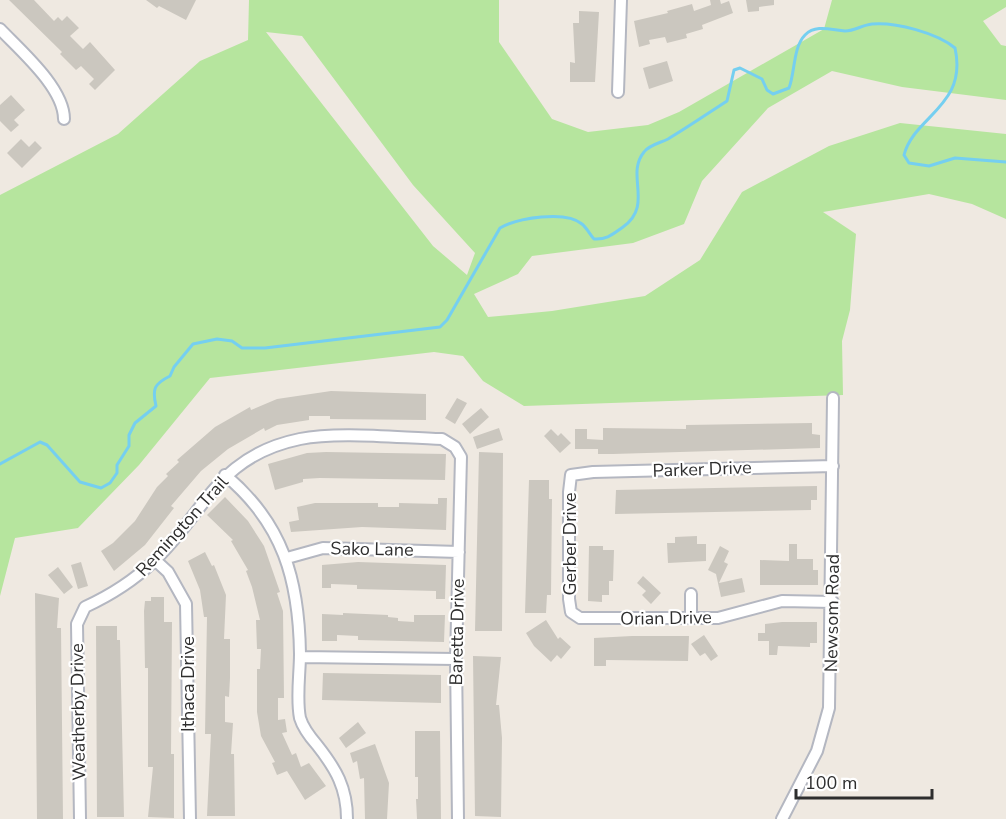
<svg xmlns="http://www.w3.org/2000/svg" width="1006" height="819" font-family="'Nunito Sans',sans-serif">
	<style>
		.green { fill: #b6e59e; fill-rule: evenodd }
		.lines { fill: none; stroke-linecap: round; stroke-linejoin: round }
		.stream { stroke: #75cff0; stroke-width: 3 }
		.building { fill: #cbc7bf }
		.minor-casing { stroke: #b4b7c1; stroke-width: 14 }
		.minor { stroke: #fff; stroke-width: 10 }
		.labels { text-anchor: middle; stroke-width: 4.5; stroke-linejoin: round; paint-order: stroke }
		.street-label { font-size: 18px; fill: #2e2e2e; stroke: #fff }
	</style>
	<rect width="100%" height="100%" fill="#efe9e1"/>
	<!-- green -->
	<path class="green" d="M249 0H499V42L552 119 588 132 648 125 679 112 824 29 832 0H1006V7L983 21 1001 45 1006 46V100L902 87 832 71 768 108 702 181 684 224 633 243 532 256 518 274 474 294 488 317 552 311 645 296 700 260 742 192 829 146 900 123 1006 134V219L972 204 929 194 823 212 856 234 850 310 842 341 843 395 524 406 483 381 463 356 434 352 210 378 139 465 78 528 15 538 0 596V195L118 134 200 61 248 40ZM266 32 302 36 413 185 475 253 467 275 433 246Z"/>
	<g class="lines">
		<!-- stream -->
		<path class="stream" d="M0 464 40 442 47 445 80 482 101 488 110 483 117 473V465L129 446V435L135 423 156 406C152 389 154 384 170 376L174 367 193 344 217 339 232 341 242 348H265L440 327 447 320 500 228C517 218 566 210 582 224 587 228 590 235 594 239 607 240 613 234 623 227 654 205 625 175 644 152 649 145 660 143 668 139 688 127 707 114 727 101L734 70 740 68 762 79 767 90 773 94 789 88C795 73 793 47 805 35 816 24 831 30 845 31 855 31 862 25 872 24 896 22 937 33 955 48 968 106 914 116 904 155L909 163 929 166 955 158 1006 162"/>
	</g>
	<!-- building -->
	<path class="building" d="M9 0H34L54 21 58 17 62 21 67 16 79 28 70 36 83 49 90 42 115 70 95 90 89 84 94 79 81 66 76 70 60 54 62 52Z
		M146 0H196L186 20 159 6 157 8Z
		M710 0H720L721 4 729 1 733 13 702 25 703 29 686 34 687 38 667 43 665 37 649 40 650 44 639 47 634 21 668 13 667 11 692 4 694 11 711 5Z
		M746 0H774V5L759 7V11L748 12Z
		M579 11 599 12 595 82H570V62L575 63 573 23H579Z
		M667 61 673 81 649 89 643 68Z
		M11 95 25 110 14 120 19 125 11 132 0 121V105Z
		M21 139 29 147 35 141 42 148 22 168 7 153Z
		M331 391 426 394V420L330 419V416H309V420L277 425 265 431 264 428 228 449 201 471 171 506 174 508 145 545 114 571 101 551 113 543 135 521 157 487 168 476 166 474 179 462 177 460 215 427 250 407 251 410 277 399Z
		M457 398 467 403 455 424 445 418Z
		M481 408 489 417 470 434 462 424Z
		M812 423V434L820 435V448L613 454H598V449H575V429H587V439L603 440V428L686 429V425Z
		M499 428 503 440 477 449 473 437Z
		M551 429 558 436 561 433 571 443 560 453 544 436Z
		M326 452 446 454 445 480 320 478 303 479V482L275 490 268 464 307 453Z
		M479 452 503 453 502 631H475Z
		M529 480H549V499H552L551 595H547L546 613H525Z
		M817 486V500H811V510L615 514 616 490Z
		M225 497 248 521 264 546 280 592 277 593 283 611 284 698H278V720L285 719 287 732 282 733 292 755 296 753 301 767 309 763 326 786 305 800 287 771 277 775 272 763 275 762 261 736 257 712V669H260L261 649H257L256 620H260L252 587 246 571 248 570 231 541 233 540 207 515Z
		M438 498H447L446 530 362 527 291 532 289 522 299 520 297 507 315 503H378V507H399V503L438 504Z
		M697 536V544H706V561L668 563 667 543H675V537Z
		M789 544H797V559H813V570H818V585H760V560L789 561Z
		M589 546H603V550H614L613 581H609V595H602V602L588 601Z
		M720 546 729 551 724 562 728 564 719 583 742 578 745 592 721 597 716 574 708 570Z
		M205 552 212 566 214 565 226 595 224 639H230V678L229 697 225 696V722L233 723 231 754H234L235 816H207L211 734H205L207 617H204L200 590 188 561Z
		M81 562 88 586 78 589 71 565Z
		M358 562 446 565 445 599H436V591L357 589V585L331 584V588H322V565Z
		M58 567 73 587 64 594 48 575Z
		M643 576 661 593 651 604 642 595 646 591 637 583Z
		M35 593 59 598 57 628H61L63 819H37Z
		M151 597H164V622H172L171 754H174V818L148 817 153 767H148V668H145L144 611 145 601H151Z
		M343 613 388 615V617L398 618V621L414 622V615H445L444 642 358 640V636L337 635V641H322V614L343 615Z
		M546 620 558 639 560 637 571 647 561 659 557 655 551 662 534 646 526 633Z
		M782 622H817V643H810V647L778 646 777 655H769V641H758V633H765V624Z
		M96 626H117V640H120L124 817H97Z
		M704 635 718 656 711 661 705 653 700 656 691 644Z
		M632 636H689L688 661 606 660V666H594V638Z
		M473 656 501 657 496 705H499L502 738 501 817 475 816Z
		M323 673 441 675V703L322 700Z
		M358 722 366 733 346 748 339 738Z
		M415 731H440L441 819H417L416 799H418V777H415Z
		M375 744 389 783 387 819H365L364 778 360 779 357 761 353 763 350 753Z"/>
	<g class="lines">
		<!-- minor casing -->
		<g class="minor-casing">
			<path id="minor" d="M0 29C21 51 64 88 64 119
				M618 92 621 0
				M225 475C283 523 299 580 300 654 300 674 296 698 300 718 303 728 310 737 317 745 336 769 347 788 347 819
				M287 558 323 548 459 552
				M155 560 168 572 186 604 190 819
				M691 594V618
				M833 602 782 601 718 618H580L571 612 569 599V492L571 475 593 472 833 466
				M300 657 456 659
				M80 819 77 624 85 607C111 595 132 582 153 562 206 512 217 456 300 439 338 431 401 438 442 439L455 447 461 457 456 659 458 819
				M782 819 817 751 829 708 833 398"/>
		</g>
		<!-- minor -->
		<use href="#minor" class="minor"/>
	</g>
	<g class="labels">
		<!-- street labels -->
		<g class="street-label">
			<text transform="translate(702 469) rotate(-2)" y="6">Parker Drive</text>
			<text transform="translate(182 526) rotate(-48)" y="6">Remington Trail</text>
			<text transform="translate(570 544) rotate(-90)" y="6">Gerber Drive</text>
			<text transform="translate(372 549) rotate(1)" y="6">Sako Lane</text>
			<text transform="translate(832 613) rotate(-89)" y="6">Newsom Road</text>
			<text transform="translate(666 618) rotate(-1)" y="6">Orian Drive</text>
			<text transform="translate(457 632) rotate(-89)" y="6">Baretta Drive</text>
			<text transform="translate(188 684) rotate(-90)" y="6">Ithaca Drive</text>
			<text transform="translate(78 712) rotate(-91)" y="6">Weatherby Drive</text>
		</g>
	</g>
	<!-- scale -->
	<path d="M796 789v9h136v-9" fill="none" stroke="#2e2e2e" stroke-width="3"/>
	<text x="805" y="789" font-size="18" fill="#2e2e2e" stroke="#ffffff" stroke-width="4.5" paint-order="stroke">100 m</text>
</svg>
